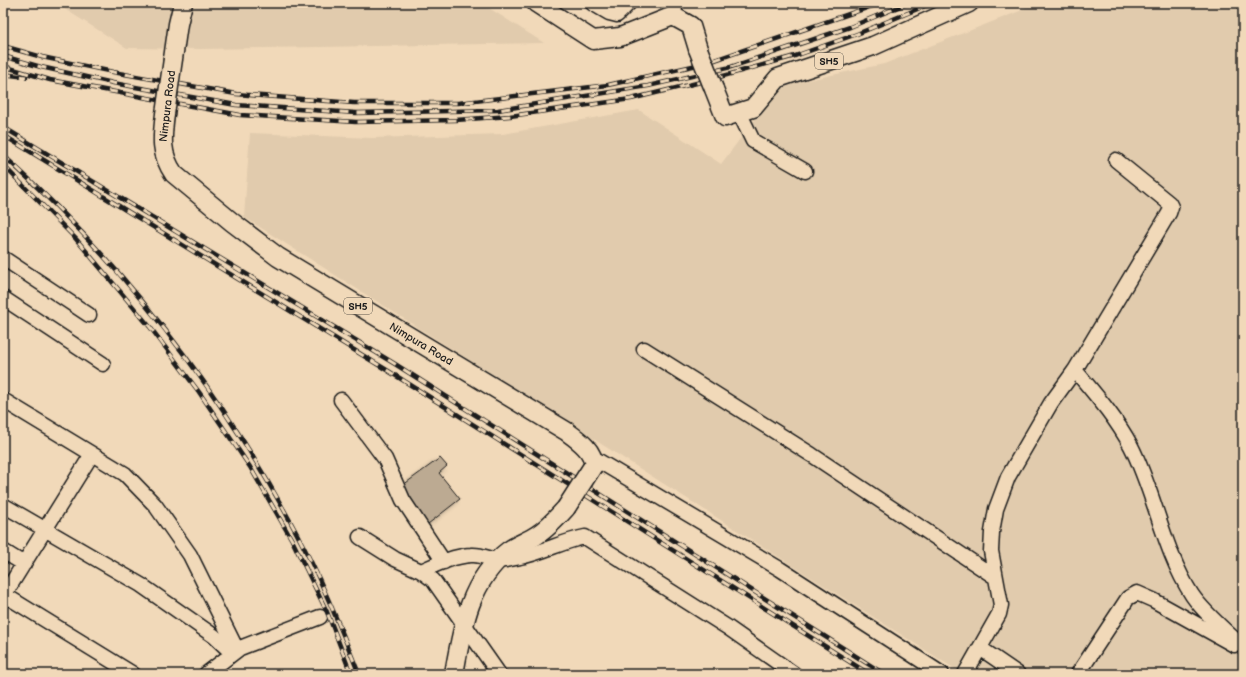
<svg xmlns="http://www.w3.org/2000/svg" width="1246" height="677" font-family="'Balsamiq Sans',sans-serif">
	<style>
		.built { fill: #e1cbad }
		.building { fill: #bcaa92; stroke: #1c1c1c; filter: url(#shadow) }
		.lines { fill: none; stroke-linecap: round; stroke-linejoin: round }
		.minor-casing { stroke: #1c1c1c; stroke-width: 17 }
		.major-casing { stroke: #1c1c1c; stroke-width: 21 }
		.minor { stroke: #f1d9b9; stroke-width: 14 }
		.major { stroke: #f1d9b9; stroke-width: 18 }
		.rail-casing { stroke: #1c1c1c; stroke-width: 4.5 }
		.rail { stroke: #f1d9b9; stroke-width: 3; stroke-dasharray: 9; stroke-linecap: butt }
		.major-bridge-casing { stroke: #1c1c1c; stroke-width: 21; stroke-linecap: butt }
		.major-bridge { stroke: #f1d9b9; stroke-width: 18 }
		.labels { text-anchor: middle; stroke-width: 3.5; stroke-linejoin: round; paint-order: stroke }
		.shield { fill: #f1d9b9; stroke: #5c554b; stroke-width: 1 }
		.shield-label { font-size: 10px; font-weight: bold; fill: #1c1c1c }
		.street-label { font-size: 11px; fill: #1c1c1c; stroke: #f1d9b9 }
	</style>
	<defs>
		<filter id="shadow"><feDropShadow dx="-3" dy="3" stdDeviation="2" flood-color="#0004"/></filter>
	</defs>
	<rect width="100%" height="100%" fill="#f1d9b9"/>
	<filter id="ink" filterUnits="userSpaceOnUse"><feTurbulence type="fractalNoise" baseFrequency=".025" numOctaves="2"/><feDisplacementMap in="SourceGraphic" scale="8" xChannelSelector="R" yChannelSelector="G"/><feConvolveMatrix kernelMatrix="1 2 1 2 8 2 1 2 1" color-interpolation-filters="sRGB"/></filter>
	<g filter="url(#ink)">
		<!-- built -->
		<path class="built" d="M55 3H481L544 43 201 49 127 48Z
			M1032 3H1243V674H963L244 217 250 133 372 138 503 134 639 110 721 164 780 86 884 64 1020 11Z"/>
		<!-- building -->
		<path class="building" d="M440 458 447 466 439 473 460 499 428 524 399 488Z"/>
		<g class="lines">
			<!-- minor casing -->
			<g class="minor-casing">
				<path id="minor" d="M592 3 609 13 617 15 629 3
					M673 16 676 3
					M739 112 753 141 805 171
					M3 258 89 315
					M3 298 103 364
					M644 349 812 455 995 577
					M1075 370C1095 394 1116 418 1131 446 1155 493 1163 550 1192 595 1205 614 1226 631 1243 647
					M3 400 125 474 155 505 190 555 237 650
					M341 400 385 459 403 500 444 562
					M592 457 780 569 942 674
					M3 505 141 585 214 636 232 653
					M360 537 395 559 421 571 433 580 499 674
					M3 551 24 564
					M421 571C437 564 454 556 471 555 481 554 487 558 495 560 502 562 513 558 520 557 542 553 563 541 585 537L727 627 794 674
					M3 594 133 674
					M3 597 92 454
					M980 648 1018 674
					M206 674 240 648 320 617
					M965 674 999 614 1001 605 991 551 992 532 996 509 1008 477 1051 403 1075 370 1169 213 1171 207 1169 203 1116 160
					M1078 674 1128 598 1137 593 1153 600 1234 645"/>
			</g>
			<!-- major casing -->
			<g class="major-casing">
				<g id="major">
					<path d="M536 3 593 40 620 37 673 16 691 26 698 49"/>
					<path d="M173 59 178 24 183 3"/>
					<path d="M714 89 725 117 753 108 778 78 873 46 969 3"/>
					<path id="s1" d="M165 114C162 137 160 154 174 174L232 222 278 257 566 431C577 439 595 451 593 466"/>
					<path d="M454 674C462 629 469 581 508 551 516 545 528 541 537 535 548 528 557 518 566 508"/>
				</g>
			</g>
			<!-- minor -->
			<use href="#minor" class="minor"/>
			<!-- major -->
			<use href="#major" class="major"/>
			<!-- rail casing -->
			<g class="rail-casing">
				<path id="rail" d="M3 46 42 57 113 72 236 94 354 103H458L608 85 706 63 881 3
					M3 56 41 67 113 83 236 105 356 113 498 110 648 86 731 67 850 27 908 3
					M3 66 50 80 240 115 356 122 456 120 510 116 631 99 709 80 795 56 857 34 932 3
					M3 74 26 77
					M3 127 395 364 884 674
					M3 135 390 372 869 674
					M3 155C122 263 222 392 297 534 321 579 340 627 359 674
					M3 165 76 239 150 327 199 392 250 467 292 540 327 612 351 674"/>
			</g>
			<!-- rail -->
			<use href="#rail" class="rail"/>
			<!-- major-bridge casing -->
			<g class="major-bridge-casing">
				<path id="major-bridge" d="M698 49 714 89
					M165 114 173 59
					M566 508 593 466"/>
			</g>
			<!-- major-bridge -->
			<use href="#major-bridge" class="major-bridge"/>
		</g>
	</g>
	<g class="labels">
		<!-- shield labels -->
		<g class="shield">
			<rect x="815" y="53" width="28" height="16" rx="3"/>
			<rect x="344" y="298" width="28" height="16" rx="3"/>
		</g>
		<g class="shield-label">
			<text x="829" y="65">SH5</text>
			<text x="358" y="310">SH5</text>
		</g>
		<!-- street labels -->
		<g class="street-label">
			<text transform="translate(167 106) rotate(-83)" y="4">Nimpura Road</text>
			<text dy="4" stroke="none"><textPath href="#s1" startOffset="363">Nimpura Road</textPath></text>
		</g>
	</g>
	<!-- margin -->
	<rect width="1246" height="677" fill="none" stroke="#f1d9b9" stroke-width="16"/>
	<rect x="8" y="8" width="1230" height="661" fill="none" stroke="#1c1c1c" stroke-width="1.5" filter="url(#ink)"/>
</svg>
